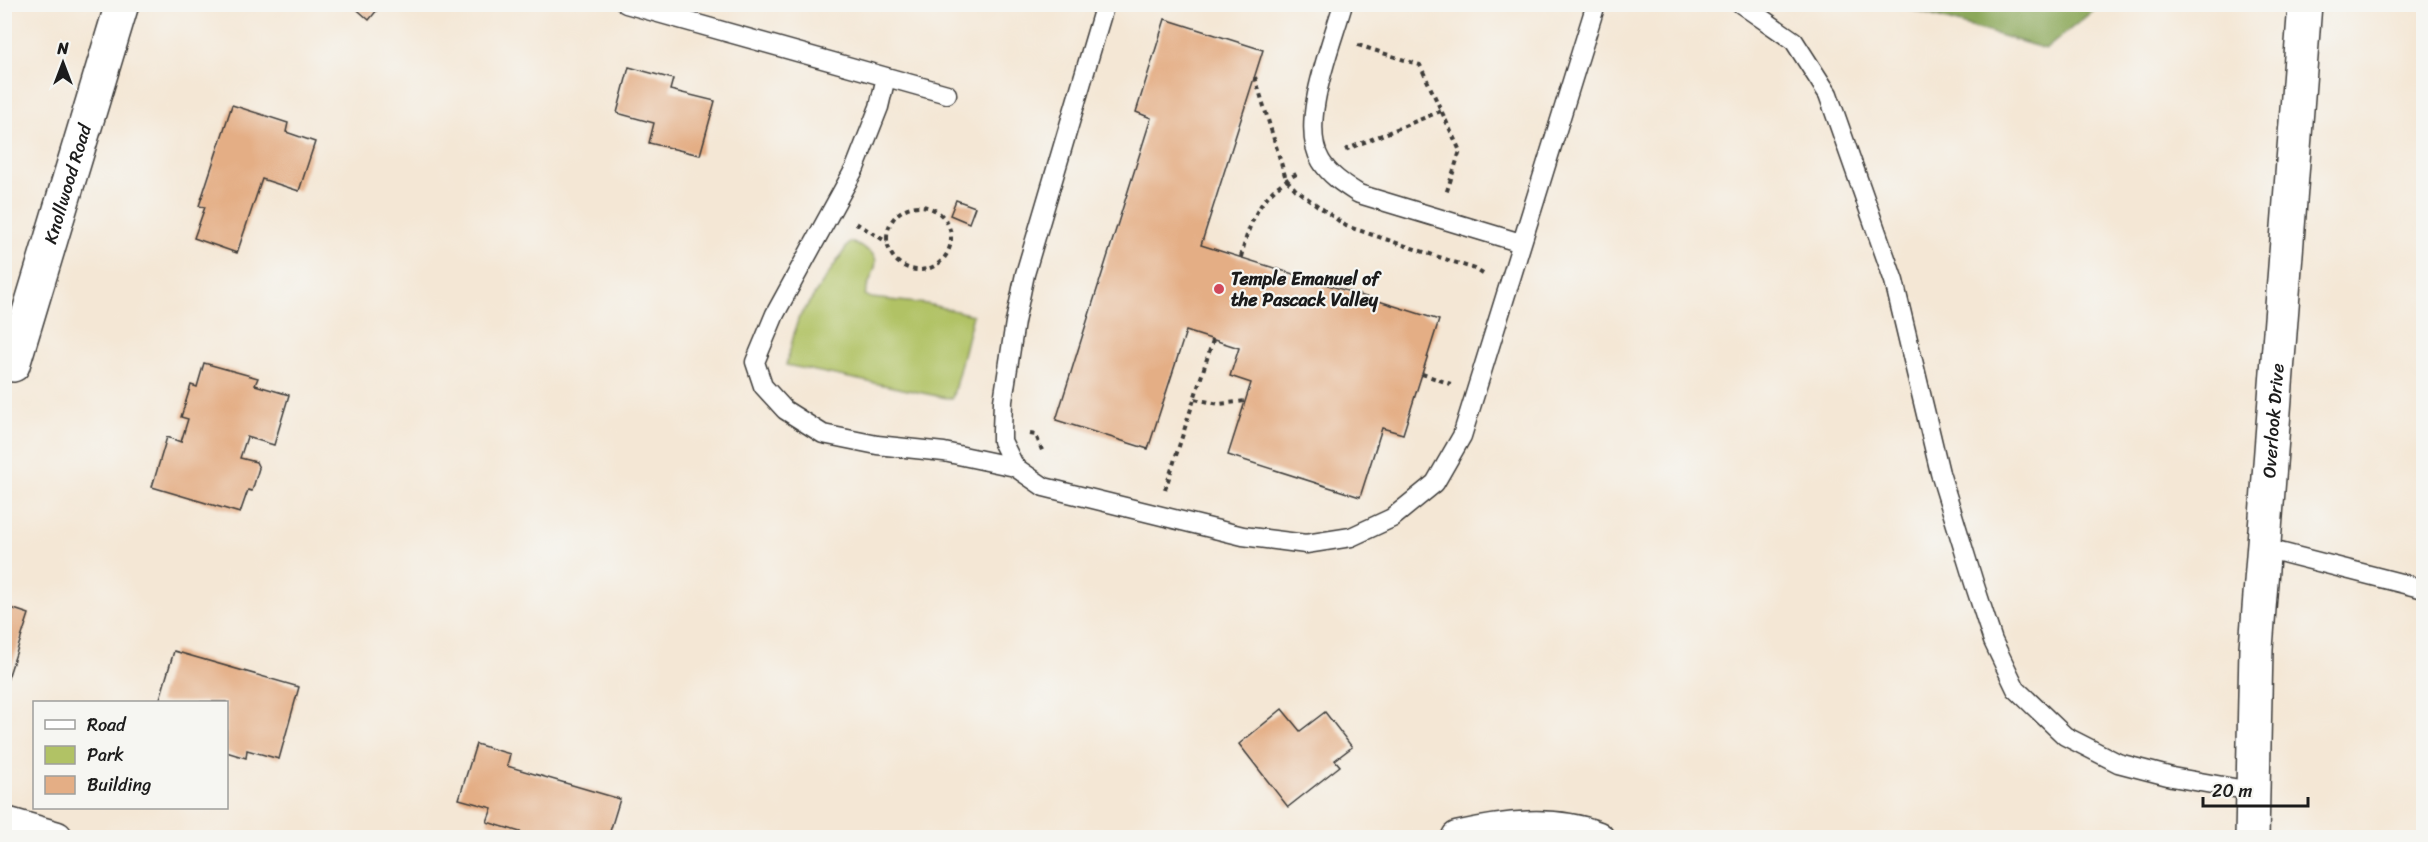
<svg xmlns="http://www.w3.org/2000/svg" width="2428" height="842" font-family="Sriracha,sans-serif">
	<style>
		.green { fill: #b1c265; stroke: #666f40; stroke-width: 1.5 }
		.forest { fill: #8ca85a; stroke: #54623b; stroke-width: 1.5 }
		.building { fill: #e4ae85 }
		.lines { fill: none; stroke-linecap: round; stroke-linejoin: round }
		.service-casing { stroke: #3c3a38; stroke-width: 21 }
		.minor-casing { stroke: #3c3a38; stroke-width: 36 }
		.path { stroke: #3c3a38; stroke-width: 4; stroke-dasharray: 4.5 4.5; stroke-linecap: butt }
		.service { stroke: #fff; stroke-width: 18 }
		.minor { stroke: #fff; stroke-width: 33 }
		.poi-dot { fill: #d1495b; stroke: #f6f6f2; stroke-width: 2 }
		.labels { text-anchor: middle; stroke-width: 4.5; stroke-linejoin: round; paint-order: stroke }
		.street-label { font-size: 18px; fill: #1c1c1c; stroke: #f6f6f2 }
		.poi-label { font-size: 18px; font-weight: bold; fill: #1c1c1c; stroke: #f6f6f2; text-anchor: start }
	</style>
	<rect width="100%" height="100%" fill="#f6f6f2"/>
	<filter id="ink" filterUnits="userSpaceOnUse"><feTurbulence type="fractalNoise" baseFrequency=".0167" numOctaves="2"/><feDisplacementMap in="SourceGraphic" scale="12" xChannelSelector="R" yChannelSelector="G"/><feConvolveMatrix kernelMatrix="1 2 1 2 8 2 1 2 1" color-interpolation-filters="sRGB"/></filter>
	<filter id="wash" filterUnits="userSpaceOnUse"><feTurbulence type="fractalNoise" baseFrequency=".008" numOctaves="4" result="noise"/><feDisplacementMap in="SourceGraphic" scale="24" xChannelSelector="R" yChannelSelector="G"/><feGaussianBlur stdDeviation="1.35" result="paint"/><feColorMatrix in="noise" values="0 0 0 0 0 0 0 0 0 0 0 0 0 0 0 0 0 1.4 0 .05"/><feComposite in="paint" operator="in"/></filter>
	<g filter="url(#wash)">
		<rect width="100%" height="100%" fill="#f4e7d5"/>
		<!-- green -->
		<path class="green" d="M850 242C890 257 874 263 865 295L871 298 927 304 973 315 952 399 786 365 798 319Z"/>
		<!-- forest -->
		<path class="forest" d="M1896 5 2100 4V5L2046 49Z"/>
		<g id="blocks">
			<!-- building -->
			<path class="building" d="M351 4H382L369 20Z
				M1165 19 1263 50 1201 245 1439 320 1403 434 1382 428 1360 497 1228 455 1251 383 1230 376 1239 348 1186 331 1148 449 1056 420 1151 118 1136 112Z
				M629 67 673 79 670 90 715 101 700 155 649 143 654 123 617 113Z
				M232 105 288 123 286 132 315 142 299 191 262 179 237 253 194 238 205 207 199 206Z
				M956 200 975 207 969 223 950 215Z
				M204 363 258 378 255 385 289 395 274 445 247 437 240 458 256 462 259 468 252 491 248 490 240 513 152 487 167 437 181 442 188 419 181 417 191 385 197 387Z
				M5 606 29 614 5 687Z
				M174 651 299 687 279 759 247 750 246 758 226 752V702H159Z
				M1282 709 1300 731 1325 712 1352 747 1335 760 1340 766 1288 807 1239 744Z
				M476 744 510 754 507 766 620 799 608 838H540L487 822 492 808 459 799Z"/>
		</g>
	</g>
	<g filter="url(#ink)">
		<use href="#blocks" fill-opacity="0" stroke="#3c3a38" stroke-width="1.5"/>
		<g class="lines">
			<!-- service casing -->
			<g class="service-casing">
				<path id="service" d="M626 4 947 94
					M1105 4 1025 274 1015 322 1003 401 1002 431V441L1015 467 1044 487 1243 536 1306 544 1351 537 1392 518 1435 483 1462 436 1596 4
					M1343 4C1332 44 1298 124 1321 161 1330 176 1345 185 1359 194L1521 243
					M1741 4 1794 41 1828 94 1894 281 1940 473 1974 583 1993 641 2016 689 2065 736 2118 763 2172 777 2251 791
					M886 77 879 107 855 168 775 314 755 362 763 386 785 410 823 434 877 445 944 452 1015 467
					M2264 548 2424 589"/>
			</g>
			<!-- minor casing -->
			<g class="minor-casing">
				<g id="minor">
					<path id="s1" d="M13 365 122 4"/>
					<path d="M4 823 56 838"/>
					<path d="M1458 838C1502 828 1554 821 1597 838"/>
					<path id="s2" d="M2252 838 2256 648 2305 4"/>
				</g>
			</g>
			<!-- path -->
			<path class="path" d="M1358 45 1420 65 1460 151 1446 194
				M1255 77 1286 179 1296 190 1346 226 1475 269 1483 274
				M1345 150 1441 111
				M887 238a32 32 0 1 1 64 0a32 32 0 1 1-64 0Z
				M856 223 887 242
				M1241 257C1250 219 1261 193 1298 173
				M1422 374 1451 384
				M1195 399 1219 404 1245 401
				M1030 434 1036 435 1043 453
				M1165 490 1213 340"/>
			<!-- service -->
			<use href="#service" class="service"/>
			<!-- minor -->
			<use href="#minor" class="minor"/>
		</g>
	</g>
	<!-- markers -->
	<circle class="poi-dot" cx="1219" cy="289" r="6"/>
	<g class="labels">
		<!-- street labels -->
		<g class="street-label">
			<text dy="6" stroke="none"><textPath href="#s1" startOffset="189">Knollwood Road</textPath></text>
			<text dy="6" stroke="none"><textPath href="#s2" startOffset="418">Overlook Drive</textPath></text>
		</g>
		<!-- poi labels -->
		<g class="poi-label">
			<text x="1231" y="285">Temple Emanuel of<tspan x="1231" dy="21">the Pascack Valley</tspan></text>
		</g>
	</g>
	<!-- margin -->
	<rect width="2428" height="842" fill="none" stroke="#f6f6f2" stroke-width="24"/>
	<!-- legend -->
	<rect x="33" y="701" width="195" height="108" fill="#f6f6f2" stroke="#9f9f9c" stroke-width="1.5"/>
	<rect x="45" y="720" width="30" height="9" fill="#ffffff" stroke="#9f9f9c" stroke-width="1.5"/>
	<text x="87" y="731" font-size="18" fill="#1c1c1c">Road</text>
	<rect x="45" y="746" width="30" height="18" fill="#b1c265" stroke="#9f9f9c" stroke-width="1.5"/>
	<text x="87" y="761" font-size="18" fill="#1c1c1c">Park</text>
	<rect x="45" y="776" width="30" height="18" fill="#e4ae85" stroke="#9f9f9c" stroke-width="1.5"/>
	<text x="87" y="791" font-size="18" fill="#1c1c1c">Building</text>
	<!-- north arrow -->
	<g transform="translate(63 63)" stroke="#f6f6f2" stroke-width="4.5" paint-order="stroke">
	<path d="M0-4.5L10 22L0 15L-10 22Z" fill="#1c1c1c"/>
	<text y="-9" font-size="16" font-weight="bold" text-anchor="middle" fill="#1c1c1c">N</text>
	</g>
	<!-- scale -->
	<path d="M2203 797v9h105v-9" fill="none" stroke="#1c1c1c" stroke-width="3"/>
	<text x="2212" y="797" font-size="18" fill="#1c1c1c" stroke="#f6f6f2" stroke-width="4.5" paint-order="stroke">20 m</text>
</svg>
